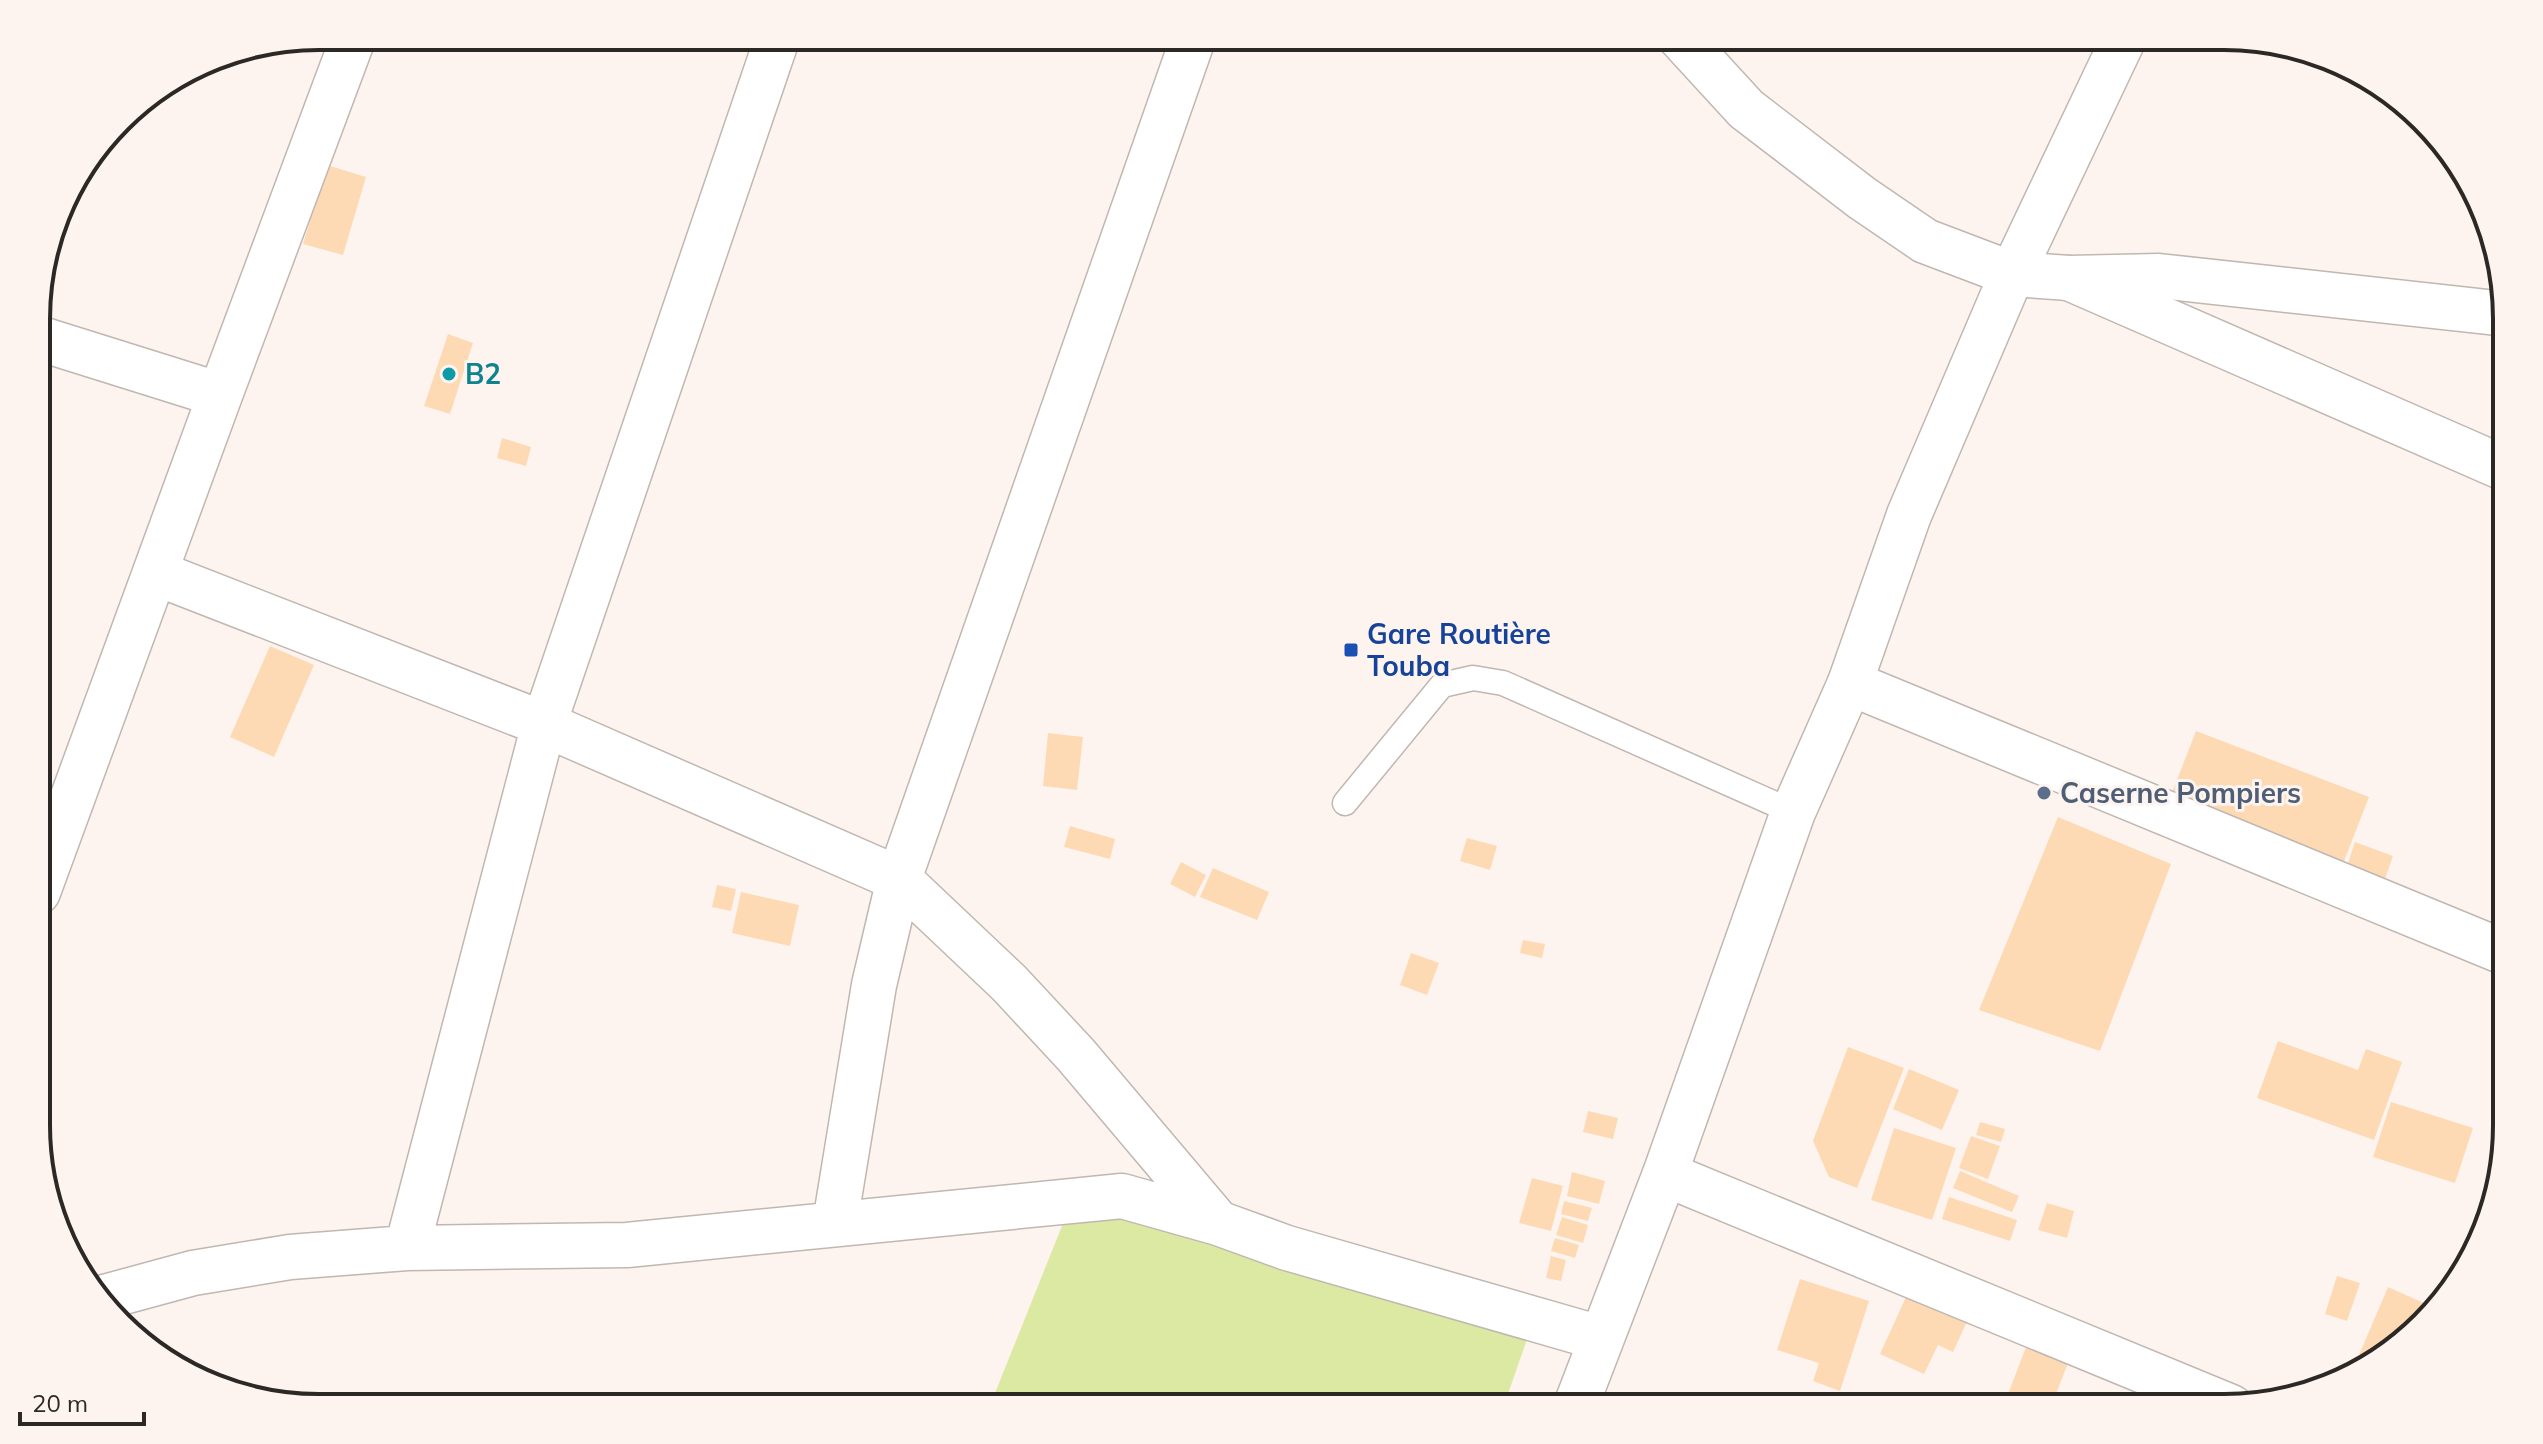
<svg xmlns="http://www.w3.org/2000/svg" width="2543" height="1444" font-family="Mulish,sans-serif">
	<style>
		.green { fill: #dce9a2 }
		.building { fill: #fddab4 }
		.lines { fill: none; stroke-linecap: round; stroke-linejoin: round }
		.service-casing { stroke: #c1b7b1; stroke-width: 27 }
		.minor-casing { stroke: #c1b7b1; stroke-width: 47 }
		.secondary-casing { stroke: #c1b7b1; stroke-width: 47 }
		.service { stroke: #fff; stroke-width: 24 }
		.minor { stroke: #fff; stroke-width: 44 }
		.secondary { stroke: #fff; stroke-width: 44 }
		.culture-dot { fill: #0f9aa8; stroke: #fdf4f0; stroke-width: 3 }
		.transit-dot { fill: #1a4fb4; stroke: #fdf4f0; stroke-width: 3 }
		.service-dot { fill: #5c6f8a; stroke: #fdf4f0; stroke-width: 3 }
		.labels { text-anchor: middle; stroke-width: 6; stroke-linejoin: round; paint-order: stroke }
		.culture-label { font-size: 28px; font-weight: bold; fill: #0d838f; stroke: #fdf4f0; text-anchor: start }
		.transit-label { font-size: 28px; font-weight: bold; fill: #164399; stroke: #fdf4f0; text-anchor: start }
		.service-label { font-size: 28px; font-weight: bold; fill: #4e5e75; stroke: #fdf4f0; text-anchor: start }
		.rim { fill: none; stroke: #2c2826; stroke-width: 4 }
	</style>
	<rect width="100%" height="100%" fill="#fdf4f0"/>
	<!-- green -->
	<path class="green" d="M1070 1206 1532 1325 1503 1408H989Z"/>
	<!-- building -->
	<path class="building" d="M924 36H952L949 45Z
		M327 165 366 177 343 255 303 244Z
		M448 334 473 343 450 414 424 406Z
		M502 438 531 447 526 466 497 458Z
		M270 646 314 665 274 757 230 737Z
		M2196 731 2369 797 2341 869 2168 803Z
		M1048 733 1083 737 1077 790 1043 786Z
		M2058 817 2171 864 2100 1051 1979 1010Z
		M1070 826 1115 839 1110 859 1064 847Z
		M1467 838 1497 846 1490 870 1460 861Z
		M2355 842 2393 856 2385 879 2347 866Z
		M1181 862 1206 875 1195 897 1170 884Z
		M1213 868 1269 892 1257 920 1200 897Z
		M717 885 736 889 731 911 712 907Z
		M741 892 799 905 790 946 732 933Z
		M1523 940 1545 944 1542 958 1520 953Z
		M1411 953 1439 963 1427 995 1400 985Z
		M2278 1041 2358 1070 2366 1049 2402 1062 2374 1140 2257 1098Z
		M1848 1047 1904 1068 1857 1188 1829 1177 1813 1141Z
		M1909 1069 1959 1090 1942 1130 1893 1109Z
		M2391 1102 2473 1128 2455 1183 2373 1157Z
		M1588 1111 1618 1118 1613 1139 1583 1132Z
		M1980 1122 2005 1129 2001 1142 1976 1135Z
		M1894 1128 1956 1148 1932 1220 1871 1200Z
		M1971 1136 2000 1146 1988 1179 1959 1168Z
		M1960 1171 2019 1196 2012 1212 1953 1188Z
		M1572 1172 1605 1181 1599 1204 1567 1196Z
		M1532 1178 1563 1186 1551 1231 1519 1223Z
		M1949 1197 2017 1220 2010 1241 1942 1219Z
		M1564 1201 1592 1208 1588 1221 1561 1214Z
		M2047 1203 2074 1211 2067 1238 2038 1230Z
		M1562 1217 1588 1225 1583 1243 1556 1235Z
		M1555 1238 1579 1245 1575 1258 1551 1251Z
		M1551 1256 1566 1260 1561 1281 1546 1278Z
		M2337 1276 2360 1283 2347 1321 2325 1314Z
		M1800 1279 1869 1301 1840 1391 1813 1381 1819 1363 1777 1350Z
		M1911 1286 1971 1313 1953 1352 1938 1345 1924 1374 1880 1354Z
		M2388 1287 2426 1304 2422 1313 2374 1362 2359 1355Z
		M2031 1334 2073 1350 2051 1407H2003Z
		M1787 1393 1825 1407V1408H1782Z"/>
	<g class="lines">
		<!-- service casing -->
		<g class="service-casing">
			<path id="service" d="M1345 803 1442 685 1473 678 1503 683 1793 812"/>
		</g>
		<!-- minor casing -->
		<g class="minor-casing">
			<path id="minor" d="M2012 274 2125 36
				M2069 278 2506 469
				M38 338 220 395
				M156 573 544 724 899 879 1009 983 1076 1055 1218 1223 1287 1248 1600 1338
				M1850 683 2506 953
				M38 892 220 395 354 36
				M1665 1174 2231 1407
				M835 1223 874 985 899 879 1194 36
				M407 1248 544 724 778 36
				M101 1298 193 1273 290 1257 407 1248 627 1245 1122 1196 1218 1223"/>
		</g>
		<!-- secondary casing -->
		<g class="secondary-casing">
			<path id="secondary" d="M1679 36 1746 109 1862 198 1925 241 2012 274 2069 278 2159 276 2506 314
				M1575 1408 1665 1174 1793 812 1850 683 1909 515 2012 274"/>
		</g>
		<!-- service -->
		<use href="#service" class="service"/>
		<!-- minor -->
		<use href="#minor" class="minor"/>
		<!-- secondary -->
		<use href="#secondary" class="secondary"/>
	</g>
	<!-- markers -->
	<circle class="culture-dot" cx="449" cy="374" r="8"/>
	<rect class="transit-dot" x="1343" y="642" width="16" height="16" rx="4"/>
	<circle class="service-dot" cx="2044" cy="793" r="8"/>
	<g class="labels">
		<!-- culture labels -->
		<g class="culture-label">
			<text x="465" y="384">B2</text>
		</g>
		<!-- transit labels -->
		<g class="transit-label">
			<text x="1367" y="644">Gare Routière<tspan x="1367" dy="32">Touba</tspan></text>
		</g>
		<!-- service labels -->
		<g class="service-label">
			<text x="2060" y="803">Caserne Pompiers</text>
		</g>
	</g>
	<!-- crop -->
	<path d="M0 0H2543V1444H0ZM319 50H2224A269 269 0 0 1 2493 319V1125A269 269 0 0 1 2224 1394H319A269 269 0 0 1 50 1125V319A269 269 0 0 1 319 50Z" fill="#fdf4f0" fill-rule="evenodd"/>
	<path class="rim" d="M319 50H2224A269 269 0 0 1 2493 319V1125A269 269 0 0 1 2224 1394H319A269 269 0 0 1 50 1125V319A269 269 0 0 1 319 50Z"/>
	<!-- scale -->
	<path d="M20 1412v12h124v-12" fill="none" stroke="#2c2826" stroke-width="4"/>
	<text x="32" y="1412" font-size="24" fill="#2c2826" stroke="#fdf4f0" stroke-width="6" paint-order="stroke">20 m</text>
</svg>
